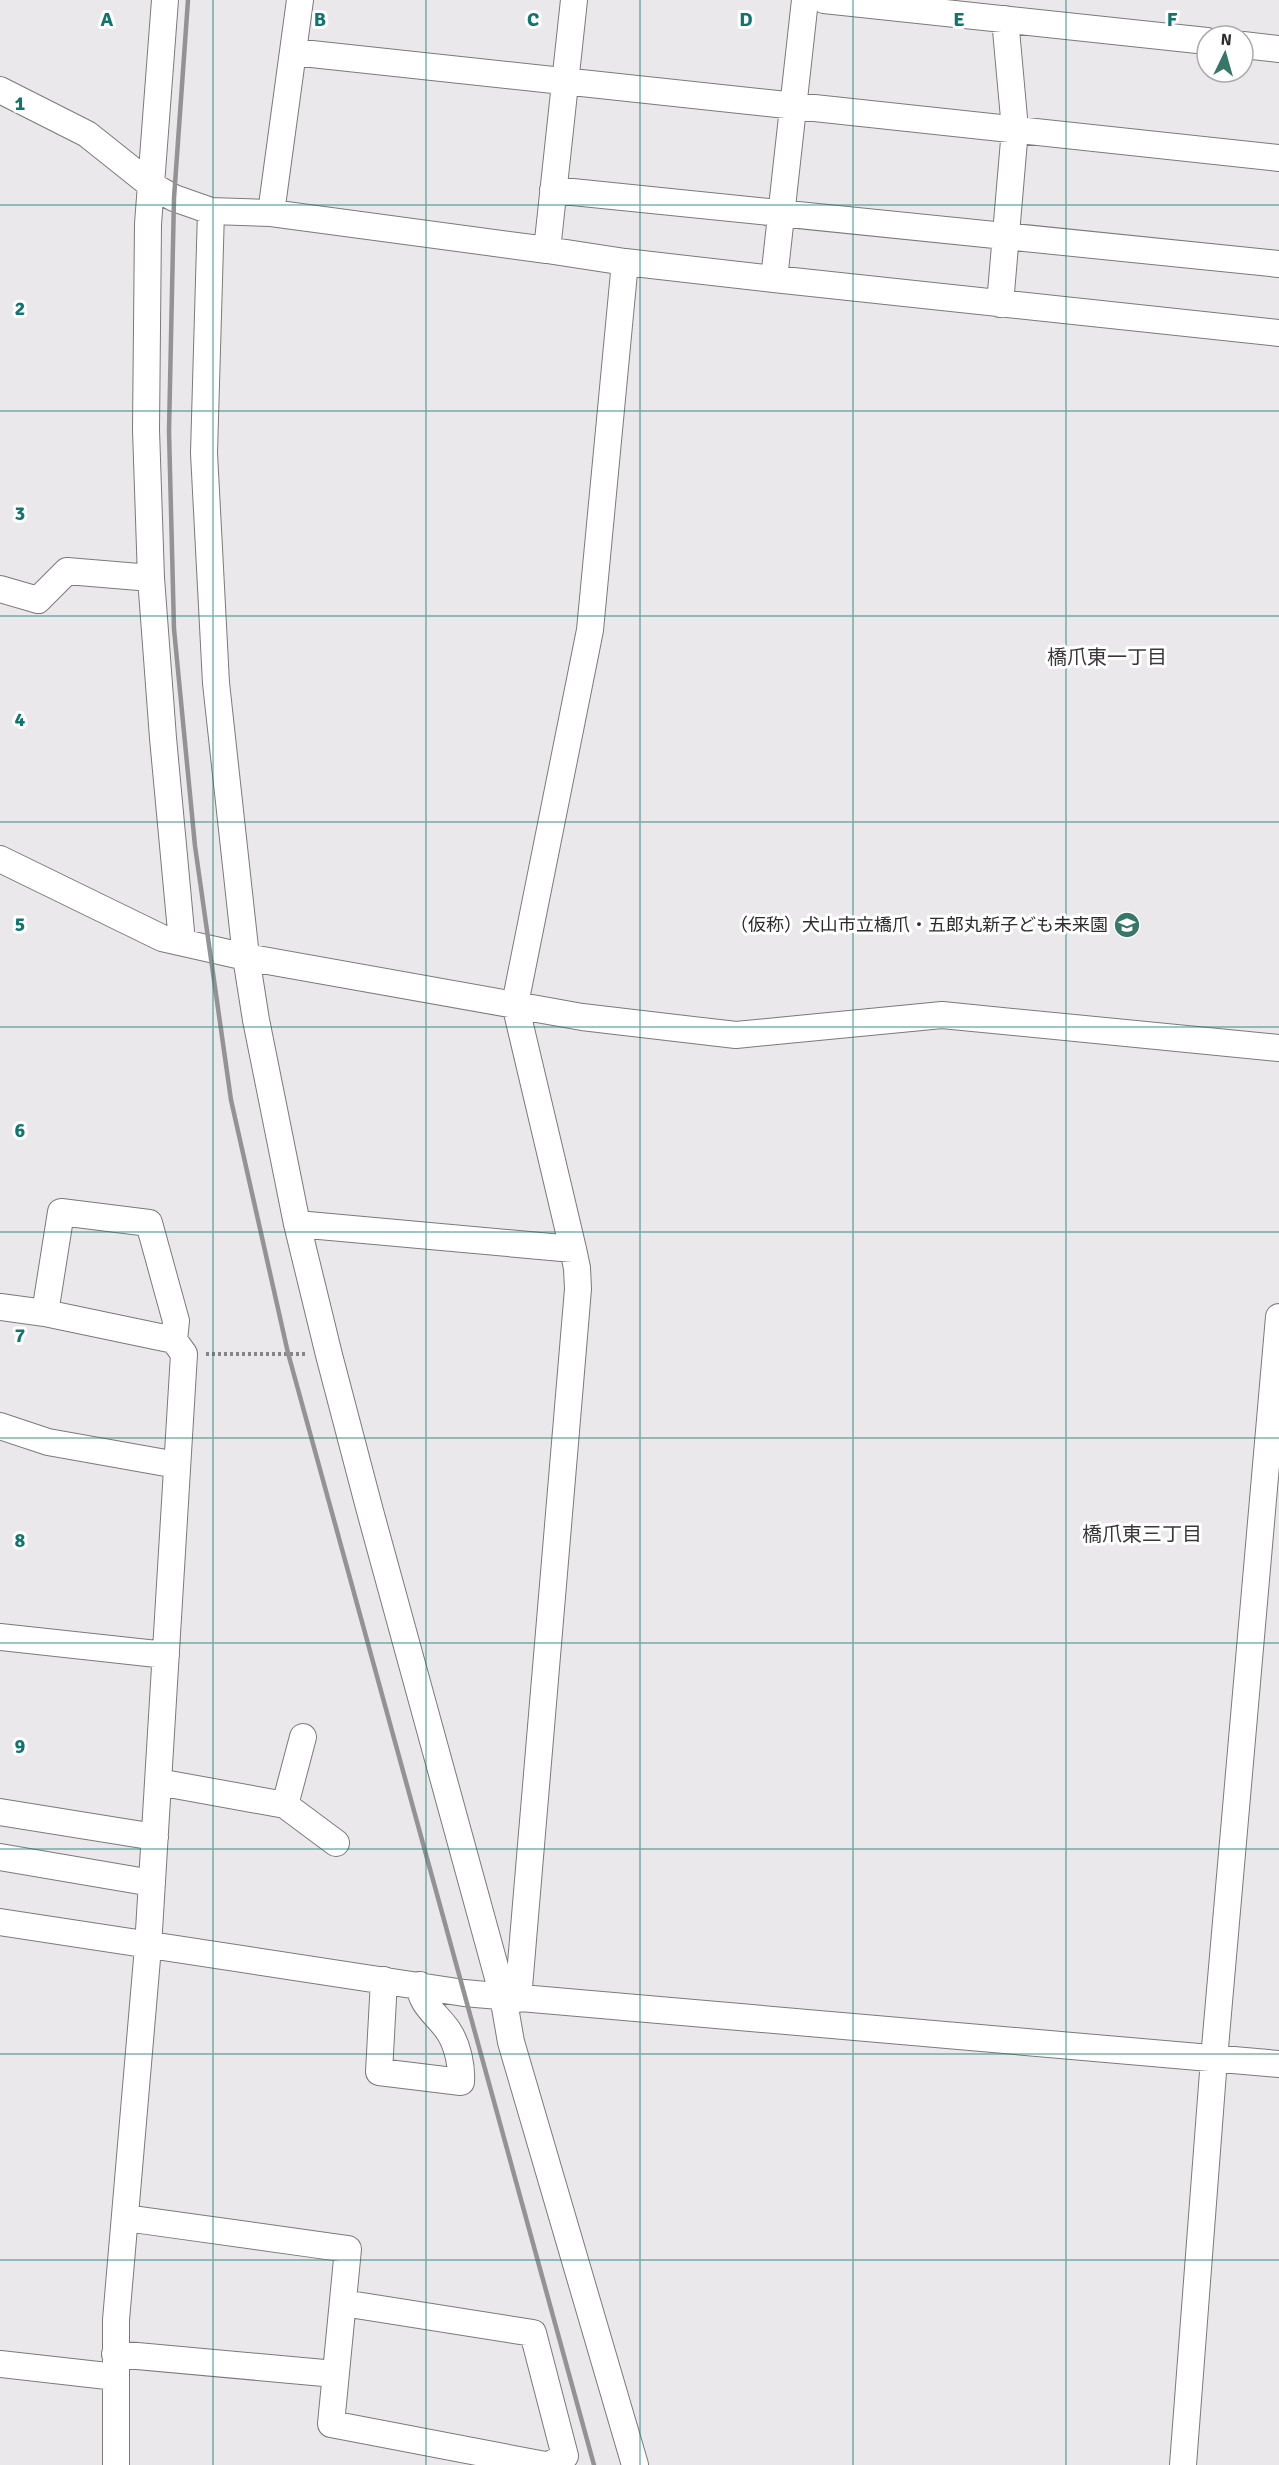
<svg xmlns="http://www.w3.org/2000/svg" width="1279" height="2465" font-family="Signika,'Noto Sans JP',sans-serif">
	<style>
		.lines { fill: none; stroke-linecap: round; stroke-linejoin: round }
		.minor-casing { stroke: #7c797b; stroke-width: 28 }
		.path { stroke: #868486; stroke-width: 4; stroke-dasharray: 3 3; stroke-linecap: butt }
		.minor { stroke: #fff; stroke-width: 26 }
		.rail { stroke: #949294; stroke-width: 4.5 }
		.grid { fill: none; stroke: #0f766e; stroke-width: 1.5; stroke-opacity: 0.55 }
		.labels { text-anchor: middle; stroke-width: 6; stroke-linejoin: round; paint-order: stroke }
		.poi-label { font-size: 18px; fill: #2d2c2d; stroke: #fff; text-anchor: end }
		.neighbourhood-label { font-size: 20px; fill: #3a3739; stroke: #fff }
		.grid-label { font-size: 20px; text-anchor: middle; font-weight: bold; fill: #0f766e; stroke: #fff; stroke-width: 6; stroke-linejoin: round; paint-order: stroke }
	</style>
	<rect width="100%" height="100%" fill="#ebe8eb"/>
	<g class="lines">
		<!-- minor casing -->
		<g class="minor-casing">
			<path id="minor" d="M165 0 148 224 146 430 151 578 163 738 182 942
				M824 0 1207 41
				M1243 45 1279 49
				M293 52 1279 158
				M0 90 87 134 151 185 174 198 211 211 271 213 547 250 574 0
				M553 190 1279 264
				M211 211 204 453 216 683 246 957 256 1020 297 1224 329 1355 370 1511 503 1996 511 2042 635 2465
				M271 213 300 0
				M547 250 625 262 774 279 1279 333
				M774 279 805 0
				M1000 304 1015 129 1005 19
				M0 589 38 600 67 571 151 578
				M0 859 162 938 246 957 582 1017 736 1035 942 1015 1279 1048
				M297 1224 573 1249
				M0 1307 45 1313 174 1340 184 1354 148 1947 116 2320V2465
				M45 1313 61 1212 149 1223 176 1321 174 1340
				M0 1426 48 1442 177 1465
				M0 1637 166 1655
				M158 1782 285 1805 336 1843
				M285 1805 303 1737
				M0 1812 155 1837
				M0 1857 152 1883
				M0 1922 464 1993 1279 2064
				M384 1980 379 2072 461 2082C462 2067 458 2046 449 2032 440 2017 419 2004 420 1985
				M518 1999 578 1289 577 1268 573 1249 515 1004 590 630 625 262
				M126 2218 348 2249 331 2424 545 2465
				M343 2303 533 2333 565 2456 549 2465
				M115 2354 335 2374
				M0 2364 116 2377
				M1183 2465 1214 2059 1279 1317"/>
		</g>
		<!-- path -->
		<path class="path" d="M206 1354H306"/>
		<!-- minor -->
		<use href="#minor" class="minor"/>
		<!-- rail -->
		<path class="rail" d="M188 0 174 198 169 431 174 629 195 846 231 1100 288 1353 594 2465"/>
	</g>
	<!-- grid -->
	<path class="grid" d="M213 0V2465M426 0V2465M640 0V2465M853 0V2465M1066 0V2465M0 205H1279M0 411H1279M0 616H1279M0 822H1279M0 1027H1279M0 1232H1279M0 1438H1279M0 1643H1279M0 1849H1279M0 2054H1279M0 2260H1279"/>
	<!-- icons -->
	<defs>
		<g id="school-disc" transform="scale(1.35)"><circle r="9.5" fill="#367767" stroke="#fff"/><path d="M0-5L7-2L0 1L-7-2ZM-4 1L0 2.5L4 1V4Q0 6-4 4Z" fill="#fff"/></g>
	</defs>
	<g fill-rule="evenodd">
		<use href="#school-disc" x="1127" y="925"/>
	</g>
	<g class="labels">
		<!-- poi labels -->
		<g class="poi-label">
			<text x="1108" y="931">（仮称）犬山市立橋爪・五郎丸新子ども未来園</text>
		</g>
		<!-- neighbourhood labels -->
		<g class="neighbourhood-label">
			<text x="1107" y="664">橋爪東一丁目</text>
			<text x="1142" y="1541">橋爪東三丁目</text>
		</g>
	</g>
	<g class="grid-label">
		<text x="107" y="26">A</text>
		<text x="320" y="26">B</text>
		<text x="533" y="26">C</text>
		<text x="746" y="26">D</text>
		<text x="959" y="26">E</text>
		<text x="1172" y="26">F</text>
		<text x="20" y="110">1</text>
		<text x="20" y="315">2</text>
		<text x="20" y="520">3</text>
		<text x="20" y="726">4</text>
		<text x="20" y="931">5</text>
		<text x="20" y="1137">6</text>
		<text x="20" y="1342">7</text>
		<text x="20" y="1547">8</text>
		<text x="20" y="1753">9</text>
	</g>
	<!-- north arrow -->
	<g transform="translate(1225 54) rotate(5)"><circle r="28" fill="#ffffff" stroke="#ababab" stroke-width="1.5"/>
	<path d="M0-4.5L10 22L0 15L-10 22Z" fill="#367767"/>
	<text y="-9" font-size="16" font-weight="bold" text-anchor="middle" fill="#2d2c2d">N</text>
	</g>
</svg>
